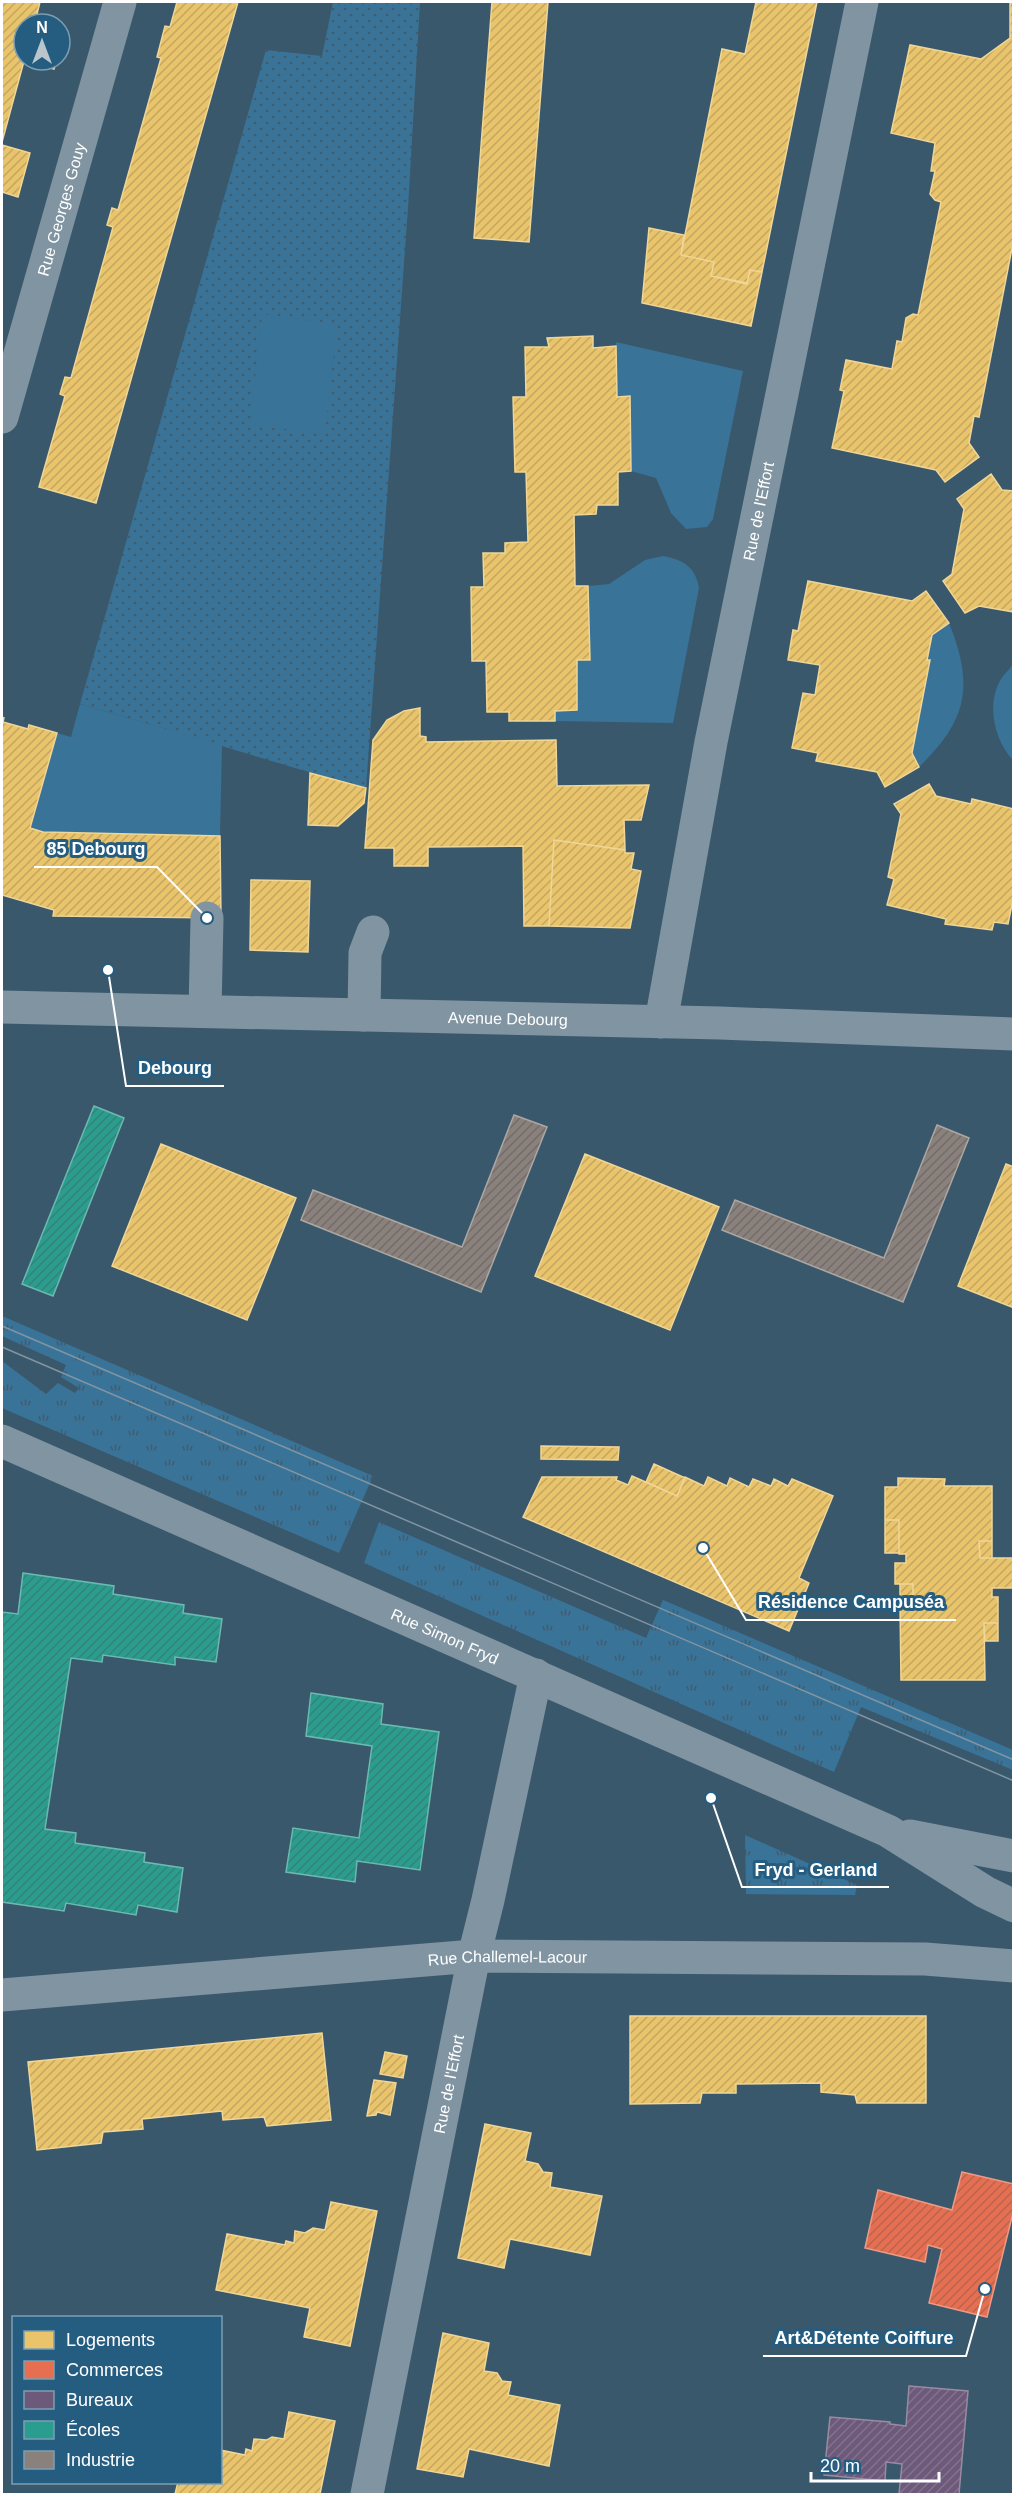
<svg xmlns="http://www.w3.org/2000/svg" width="1015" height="2496" font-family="Arial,sans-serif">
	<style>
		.grass { fill: url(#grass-tufts) }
		.park { fill: url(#park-dots) }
		.garden { fill: #397398 }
		.homes { fill: url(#homes-hatch); stroke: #f0d697; stroke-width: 1.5 }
		.shops { fill: url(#shops-hatch); stroke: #ee9a85; stroke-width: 1.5 }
		.offices { fill: url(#offices-hatch); stroke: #998ba2; stroke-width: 1.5 }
		.schools { fill: url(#schools-hatch); stroke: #6abab1; stroke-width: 1.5 }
		.industry { fill: url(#industry-hatch); stroke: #ada7a3; stroke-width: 1.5 }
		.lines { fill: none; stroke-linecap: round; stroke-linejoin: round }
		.minor { stroke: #8094a2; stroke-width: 33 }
		.tram { stroke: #8194a2; stroke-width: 1.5 }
		.labels { text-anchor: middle; stroke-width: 6; stroke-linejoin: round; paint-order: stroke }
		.street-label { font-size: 16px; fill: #fff; stroke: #255d81 }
		.leader { fill: none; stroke: #fff; stroke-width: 2 }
		.callout-dot { fill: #fff; stroke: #255d81; stroke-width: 2 }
		.callout-label { font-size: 18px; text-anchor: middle; font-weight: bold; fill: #fff; stroke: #255d81; stroke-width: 6; stroke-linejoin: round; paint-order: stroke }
	</style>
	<defs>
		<pattern id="grass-tufts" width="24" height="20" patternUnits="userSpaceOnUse" patternTransform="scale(1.5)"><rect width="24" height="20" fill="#397398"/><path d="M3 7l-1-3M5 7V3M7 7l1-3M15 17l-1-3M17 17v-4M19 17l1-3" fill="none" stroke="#445c6a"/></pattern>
		<pattern id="park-dots" width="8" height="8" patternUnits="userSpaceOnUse" patternTransform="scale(1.5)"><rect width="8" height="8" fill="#397398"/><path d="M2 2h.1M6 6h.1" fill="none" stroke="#445c6a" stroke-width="1.8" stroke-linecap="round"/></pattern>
		<pattern id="homes-hatch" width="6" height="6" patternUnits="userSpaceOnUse" patternTransform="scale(1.5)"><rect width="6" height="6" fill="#e9c46a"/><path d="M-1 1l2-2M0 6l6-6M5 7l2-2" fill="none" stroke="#c2a662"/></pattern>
		<pattern id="shops-hatch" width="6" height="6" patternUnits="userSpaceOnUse" patternTransform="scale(1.5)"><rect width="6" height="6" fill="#e76f51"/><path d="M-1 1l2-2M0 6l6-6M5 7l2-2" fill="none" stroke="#b86450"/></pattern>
		<pattern id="offices-hatch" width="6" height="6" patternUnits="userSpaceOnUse" patternTransform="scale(1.5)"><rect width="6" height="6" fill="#6d597a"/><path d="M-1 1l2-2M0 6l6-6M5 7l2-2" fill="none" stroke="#83728e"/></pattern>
		<pattern id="schools-hatch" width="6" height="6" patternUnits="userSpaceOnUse" patternTransform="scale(1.5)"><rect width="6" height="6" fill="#2a9d8f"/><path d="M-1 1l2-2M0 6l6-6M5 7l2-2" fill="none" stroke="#368178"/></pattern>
		<pattern id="industry-hatch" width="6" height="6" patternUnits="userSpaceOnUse" patternTransform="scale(1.5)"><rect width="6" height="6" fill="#8a817c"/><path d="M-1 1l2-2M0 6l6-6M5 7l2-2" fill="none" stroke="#716c69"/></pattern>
	</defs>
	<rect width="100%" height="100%" fill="#3a586c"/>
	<!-- grass -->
	<path class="grass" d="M2 1316 373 1476 339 1553 2 1408V1361L46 1394 58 1383 75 1393 79 1388 61 1377 66 1365 2 1336Z
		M379 1522 646 1638 663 1600 1013 1750V1770L861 1707 834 1772 364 1563Z
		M745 1835 857 1885 855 1895 746 1894Z"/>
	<!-- park -->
	<path class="park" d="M333 2H420L408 208 366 788C270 762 176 731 80 704L266 50 322 56Z"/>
	<!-- garden -->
	<path class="garden" d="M262 314 337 324 325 434 250 425Z
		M616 342 743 371 713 519 707 527 686 529 671 513 656 478 631 471 630 397H617Z
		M663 556C683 560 695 566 699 588L673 723 555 721V711L577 710V660L590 659 588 586 609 584 645 560Z
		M949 623C974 685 968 720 919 767L912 753 930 661 927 660 932 635Z
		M1013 664V760C994 740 986 704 1001 679 1004 674 1010 669 1013 664Z
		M80 704 222 745 220 836 43 832 30 828 57 733 71 737Z"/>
	<!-- homes -->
	<path class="homes" d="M2 2H40L36 18 57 24H24V60H57L54 69 24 61 2 142Z
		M177 2H238L96 503 39 487 65 396 60 394 65 377 71 378 113 227 107 225 112 208 118 210 161 58 157 57 165 26 170 27Z
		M492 2H548L529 242 474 238Z
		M756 2H817L762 272 750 270 747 283 711 276 714 262 681 255 722 49 745 54Z
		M1010 2H1014V238L979 417 974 416 969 443 979 457 945 482 936 470 832 448 844 391 840 390 846 360 892 369 897 341 902 342 906 318 913 314 918 315 941 202 935 200 930 194 935 171H931L935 143 891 133 910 45 981 59 1010 38Z
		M2 145 30 153 18 197 2 192Z
		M649 228 684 235 681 255 714 262 711 276 747 284 750 270 762 272 751 326 642 303Z
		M593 336V348L616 346 617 397 630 396 631 471 618 472V505H597L596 514 574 515 575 586H588L590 660H577V710L555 711V721H509V712H487L486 661H472L471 587H484L483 553H505V543L528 542 526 472H515L513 397H526L525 347H549L547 338Z
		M991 474 1002 490 1014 491V612L979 606 965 613 943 581 952 574 964 509 957 499Z
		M808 581 912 601 926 591 949 623 932 635 927 660H930L912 753 919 767 885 787 877 772 816 761 818 753 792 748 803 693 815 695 820 665 788 660 793 630 798 631Z
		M420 708V736L426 737V742L556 740 557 786 649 785 641 820H624L625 850 554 840 549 926H524L523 846 428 847V866H394V848H365L373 740 387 720 404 711Z
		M2 717 4 718 3 722 28 729 29 725 57 733 30 828 43 832 220 836 221 918 53 916 54 910 2 895Z
		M310 773 366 788 364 803 338 826 308 825Z
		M929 784 936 796 971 804 972 799 1014 809V895L1008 924 994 922 992 930 945 924 946 919 887 905 894 879 888 877 901 814 894 804Z
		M554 840 625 850V853H634L631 869 641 871 630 928 549 926Z
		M251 880 310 881 308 952 250 950Z
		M161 1144 296 1198 247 1320 112 1266Z
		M585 1154 719 1207 670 1330 535 1276Z
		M1006 1164 1014 1167V1308L958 1286Z
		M541 1446 619 1447 618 1460 541 1459Z
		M654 1464 685 1478 677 1496 646 1482Z
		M632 1476 677 1496 685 1477 704 1486 708 1477 727 1486 730 1478 749 1487 753 1479 771 1486 774 1479 788 1486 792 1479 833 1496 799 1578 809 1583 789 1631 523 1517 542 1477H617L616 1480 628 1485Z
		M898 1478 945 1479 944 1486H992V1541H979L980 1558H1014V1588H992V1597H998V1623H984L985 1680H901L900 1605H913V1584H895V1563H906V1554H899V1520H885V1487H898Z
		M885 1520H899V1553H885Z
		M979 1541H992V1558H980Z
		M900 1584H913V1605H900Z
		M984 1623H998V1641H985Z
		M630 2016H926V2103H857L855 2095 821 2092V2083L736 2084V2093H702L700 2103 630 2104Z
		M322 2033 331 2120 267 2126 264 2117 223 2120 222 2111 142 2119 143 2129 103 2132 101 2143 37 2150 28 2062Z
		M385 2052 407 2056 403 2078 380 2074Z
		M374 2080 396 2083 390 2115 377 2112 376 2115 367 2116Z
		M485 2124 531 2133 525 2161 538 2164 543 2172 552 2173 550 2187 602 2196 590 2255 510 2239 504 2268 458 2258Z
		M331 2202 377 2211 350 2346 304 2337 310 2308 216 2290 227 2234 285 2245 286 2241 294 2243 295 2231 305 2233 313 2228 325 2230Z
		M443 2333 489 2343 484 2371 497 2373 502 2381 511 2382 508 2395 560 2405 549 2466 469 2449 463 2477 417 2469Z
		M289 2412 335 2421 320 2494H175L178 2482H220V2450L245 2455 246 2449 252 2451 254 2439 267 2440 272 2437 284 2439Z"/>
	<!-- shops -->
	<path class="shops" d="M962 2172 1014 2184V2209L987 2317 929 2303 942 2249 928 2245 925 2262 865 2248 878 2190 952 2210Z"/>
	<!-- offices -->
	<path class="offices" d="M909 2386 968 2391 959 2494H899L902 2464 886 2462 885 2481 824 2475 830 2417 890 2422V2424L906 2426Z"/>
	<!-- schools -->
	<path class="schools" d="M94 1106 124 1118 53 1296 22 1284Z
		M23 1573 114 1586 113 1594 184 1605 183 1613 222 1619 216 1662 175 1657V1665L103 1655 102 1662 71 1658 45 1829 76 1833 75 1843 145 1853 144 1862 183 1868 177 1912 138 1905 136 1915 66 1903 64 1911 2 1902V1612L18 1614Z
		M311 1693 383 1704 381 1724 439 1732 420 1870 357 1861 355 1882 286 1872 293 1828 359 1838 372 1746 306 1736Z"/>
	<!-- industry -->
	<path class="industry" d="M514 1115 547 1127 481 1292 301 1220 313 1190 462 1247Z
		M937 1125 969 1138 903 1302 722 1230 735 1200 884 1258Z"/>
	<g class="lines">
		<!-- minor -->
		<g class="minor">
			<path id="s1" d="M2 417 120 2"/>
			<path id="s2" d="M2 1007 720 1023 1014 1034"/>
			<path d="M205 1011 207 918"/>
			<path d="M364 1015 365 953 373 932"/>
			<path id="s3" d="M661 1022 711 742 862 2"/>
			<path id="s4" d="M2 1441 888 1831 985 1892 1014 1906"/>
			<path d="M910 1836 1014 1856"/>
			<path id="s5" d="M2 1995 474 1956 925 1959 1014 1966"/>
			<path id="s6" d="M367 2494 474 1956 488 1900 536 1675"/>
		</g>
		<!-- tram -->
		<path class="tram" d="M2 1326 1014 1760
			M2 1347 1014 1781"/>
	</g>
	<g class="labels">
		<!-- street labels -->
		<g class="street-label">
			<text dy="6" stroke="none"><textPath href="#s1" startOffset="216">Rue Georges Gouy</textPath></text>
			<text dy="6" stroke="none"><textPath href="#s3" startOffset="520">Rue de l'Effort</textPath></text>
			<text dy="6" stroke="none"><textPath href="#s2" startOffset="506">Avenue Debourg</textPath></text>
			<text dy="6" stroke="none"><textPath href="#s4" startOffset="484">Rue Simon Fryd</textPath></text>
			<text dy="6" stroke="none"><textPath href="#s5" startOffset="507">Rue Challemel-Lacour</textPath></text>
			<text dy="6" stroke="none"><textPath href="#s6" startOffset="418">Rue de l'Effort</textPath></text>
		</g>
	</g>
	<!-- callouts -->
	<path class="leader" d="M207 918L157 867H34M108 970L126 1086H224M703 1548L746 1620H956M711 1798L742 1887H889M985 2289L966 2356H763"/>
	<g class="callout-dot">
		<circle cx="207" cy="918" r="6"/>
		<circle cx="108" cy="970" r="6"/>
		<circle cx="703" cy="1548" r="6"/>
		<circle cx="711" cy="1798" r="6"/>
		<circle cx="985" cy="2289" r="6"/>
	</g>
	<g class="callout-label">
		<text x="96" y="855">85 Debourg</text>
		<text x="175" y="1074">Debourg</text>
		<text x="851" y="1608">Résidence Campuséa</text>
		<text x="816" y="1876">Fryd - Gerland</text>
		<text x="864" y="2344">Art&amp;Détente Coiffure</text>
	</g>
	<!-- border -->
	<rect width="1015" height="2496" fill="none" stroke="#ffffff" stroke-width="6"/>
	<!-- legend -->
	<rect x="12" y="2316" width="210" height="168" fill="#255d81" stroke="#7c9eb3" stroke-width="1.5"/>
	<rect x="24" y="2331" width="30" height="18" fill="#e9c46a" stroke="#7c9eb3" stroke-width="1.5"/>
	<text x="66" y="2346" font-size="18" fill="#ffffff">Logements</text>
	<rect x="24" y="2361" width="30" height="18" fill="#e76f51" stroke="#7c9eb3" stroke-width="1.5"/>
	<text x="66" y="2376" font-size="18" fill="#ffffff">Commerces</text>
	<rect x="24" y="2391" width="30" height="18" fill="#6d597a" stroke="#7c9eb3" stroke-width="1.5"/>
	<text x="66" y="2406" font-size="18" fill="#ffffff">Bureaux</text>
	<rect x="24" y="2421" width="30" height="18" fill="#2a9d8f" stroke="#7c9eb3" stroke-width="1.5"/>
	<text x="66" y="2436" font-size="18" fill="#ffffff">Écoles</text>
	<rect x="24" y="2451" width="30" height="18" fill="#8a817c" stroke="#7c9eb3" stroke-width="1.5"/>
	<text x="66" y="2466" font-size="18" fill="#ffffff">Industrie</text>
	<!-- north arrow -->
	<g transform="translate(42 42)"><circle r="28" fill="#255d81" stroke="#7c9eb3" stroke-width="1.5"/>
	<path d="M0-4.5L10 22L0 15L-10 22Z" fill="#bac5cc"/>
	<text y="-9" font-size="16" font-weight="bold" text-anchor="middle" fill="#ffffff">N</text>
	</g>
	<!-- scale -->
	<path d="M811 2472v9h128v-9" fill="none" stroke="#ffffff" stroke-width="3"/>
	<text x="820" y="2472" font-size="18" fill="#ffffff" stroke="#255d81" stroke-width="4.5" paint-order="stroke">20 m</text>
</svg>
